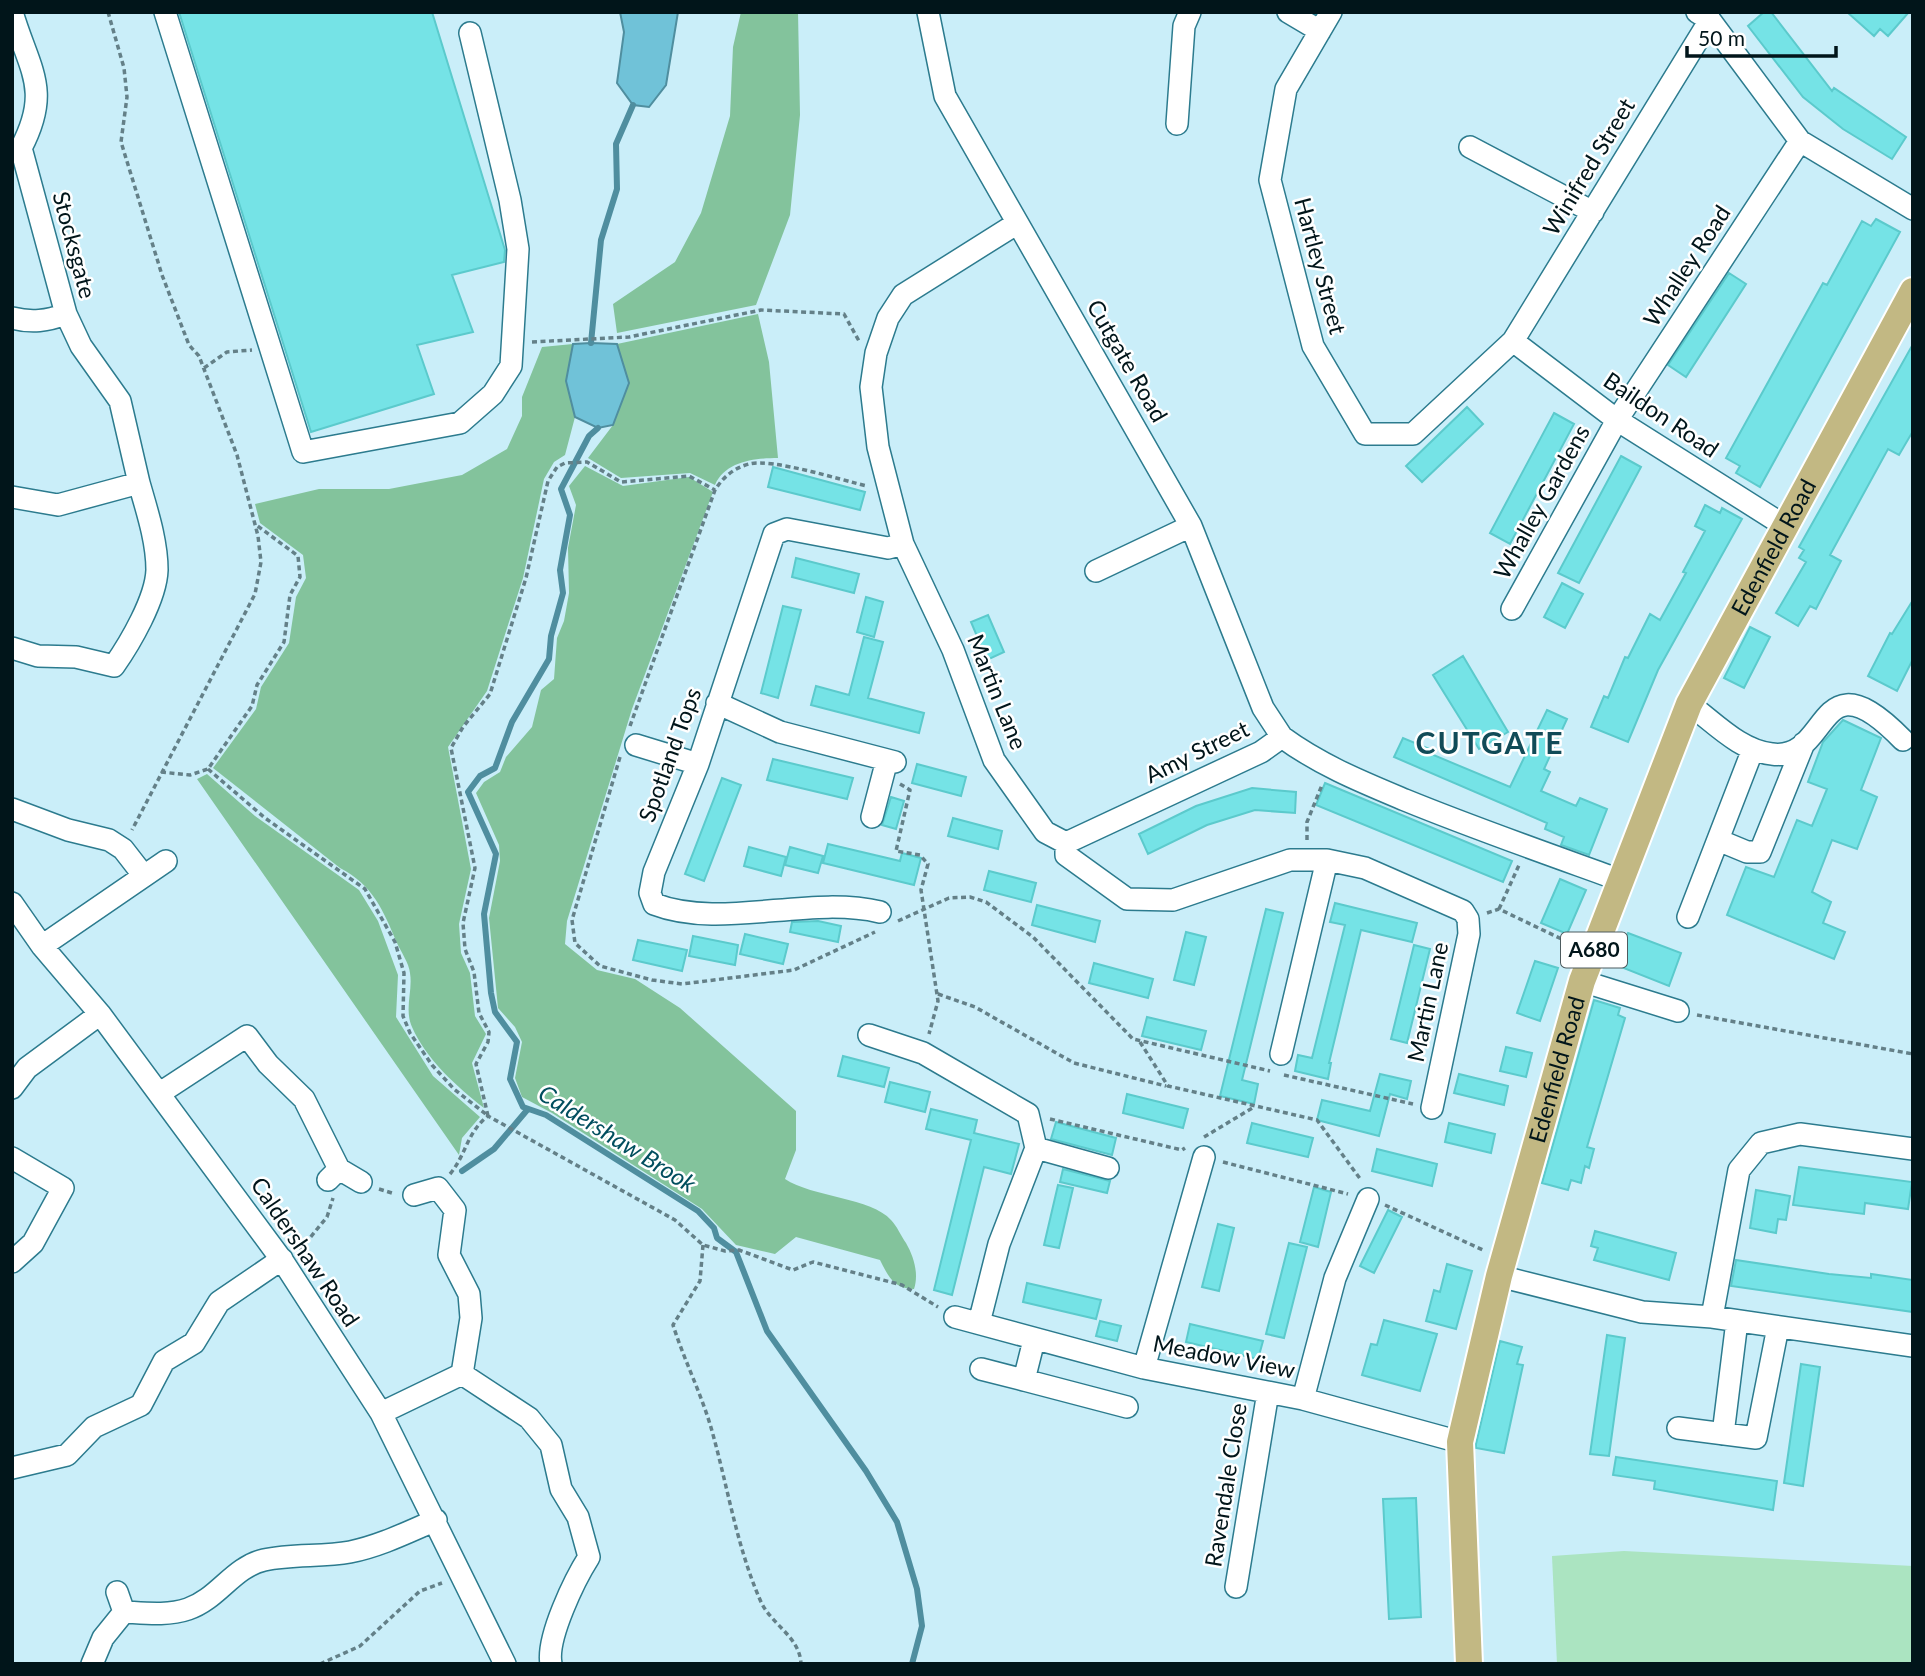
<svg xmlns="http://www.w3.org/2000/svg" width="1925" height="1676" font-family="Lato,sans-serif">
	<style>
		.green { fill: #abe4c1 }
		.forest { fill: #83c39c }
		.water { fill: #70c2d8; stroke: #4f8e9f; stroke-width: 2 }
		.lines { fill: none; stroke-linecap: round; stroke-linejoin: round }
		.stream { stroke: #4f8e9f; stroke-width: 6 }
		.building { fill: #75e3e6; stroke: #5bcacc; stroke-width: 2 }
		.minor-casing { stroke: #2c7b8e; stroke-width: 24 }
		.major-casing { stroke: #fff; stroke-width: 30 }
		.path { stroke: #648088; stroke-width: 3.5; stroke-dasharray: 5 3.5; stroke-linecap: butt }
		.minor { stroke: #fff; stroke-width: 21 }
		.major { stroke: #c2b883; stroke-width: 26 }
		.labels { text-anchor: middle; stroke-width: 5; stroke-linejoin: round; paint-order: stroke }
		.shield { fill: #fff; stroke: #4d5b5f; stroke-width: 2 }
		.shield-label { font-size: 21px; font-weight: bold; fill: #01151a }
		.street-label { font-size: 23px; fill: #01151a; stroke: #fff }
		.water-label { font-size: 24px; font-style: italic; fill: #014e5e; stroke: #fff }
		.district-label { font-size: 30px; font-weight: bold; letter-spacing: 2px; fill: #114b58; stroke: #fff }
	</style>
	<rect width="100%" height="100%" fill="#caeef9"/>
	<!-- green -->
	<path class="green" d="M1624 1551 1913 1566V1664H1557L1552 1556Z"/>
	<!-- forest -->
	<path class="forest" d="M741 12H798L800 115 790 215 756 305 617 333 613 304 675 262 701 213 730 116 733 47Z
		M758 314 769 362 778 458C756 458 725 461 715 485L690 473 621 478 588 458 613 425 629 383 617 344Z
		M573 344 566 381 575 417 565 455 554 462 544 479 523 578 487 691 448 747 471 869 459 924 461 953 470 973 475 1016 486 1034 472 1063 484 1108C457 1087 426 1059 412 1027 404 1009 413 991 410 973 409 963 401 952 397 943 383 910 373 885 340 868L213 768 256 709 261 687 289 643 296 597 306 578 303 555 260 523 255 504 319 489H389L462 475 507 449 522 416V397L542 347Z
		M585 466 623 486 689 477 713 492 632 709 567 921 565 944 597 970 635 979 680 1008 796 1111V1150L785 1179C812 1197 872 1198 891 1220 897 1226 901 1236 906 1243 914 1257 919 1274 914 1289 894 1289 888 1276 880 1260L796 1237 775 1254 736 1245 702 1209 552 1113 522 1097 515 1078 522 1042 515 1027 498 1008 489 918 500 861 499 845 476 793 484 782 500 772 506 757 532 727 541 690 554 679 557 638 564 621 569 593 568 548 576 505 569 486Z
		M207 774 255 816 359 890 378 921 398 975 396 1017 433 1076 480 1117 462 1138 459 1155 197 779Z"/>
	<!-- water -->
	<path class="water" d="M620 12H678L666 85 649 107 633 105 617 83 624 32Z
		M591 343 617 344 629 383 613 425 598 428 575 417 566 381 573 344Z"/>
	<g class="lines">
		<!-- stream -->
		<path class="stream" d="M591 343 601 240 617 189 616 144 633 105
			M598 428 589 436 561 489 570 515 560 570 563 593 551 636 549 659 512 722 495 768 480 776 468 792 496 854 484 914 491 993 495 1012 517 1042 510 1079 523 1107 546 1115 698 1211 714 1228 717 1238 736 1252 767 1331 866 1471 897 1522 917 1589 922 1626 912 1664
			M462 1171 494 1149 528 1109"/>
	</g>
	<!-- building -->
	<path class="building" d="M179 12H432L505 250 504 262 452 275 473 332 417 345 434 394 311 432Z
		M1764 12H1771L1832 91 1834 88 1906 137 1892 159 1843 129 1803 97 1748 26Z
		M1847 12H1909L1888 36 1880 29 1874 36Z
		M1876 219 1900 232 1760 487 1736 473 1740 466 1726 458 1823 283 1827 285 1862 221 1871 226Z
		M1729 273 1746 284 1686 377 1668 365Z
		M1913 344V431L1899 455 1888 449 1830 555 1841 561 1816 609 1810 606 1798 626 1776 613 1806 562 1799 558 1804 550 1799 547Z
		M1467 407 1483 424 1422 482 1406 466Z
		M1554 413 1574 424 1510 544 1490 533Z
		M1621 456 1641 467 1579 583 1558 573Z
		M773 467 865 492 860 510 768 487Z
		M1705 505 1720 513 1722 508 1742 519 1658 670 1628 742 1591 727 1604 696 1608 698 1625 657 1628 658 1650 614 1660 620 1686 573 1683 572 1705 531 1695 526Z
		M796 558 859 574 854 593 792 577Z
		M1562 583 1583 594 1565 628 1544 617Z
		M866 597 883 602 874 637 857 632Z
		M1913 600V659L1897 691 1868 676 1890 633 1892 634Z
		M783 606 801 610 778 698 761 693Z
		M988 615 1004 652 987 660 971 622Z
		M1750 627 1770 637 1744 688 1724 678Z
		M864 637 883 642 868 698 924 713 919 733 811 705 816 686 849 695Z
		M1463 656 1508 732 1479 749 1433 675Z
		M1547 710 1567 719 1544 769 1550 772 1541 791 1576 806 1580 798 1607 809 1589 855 1561 845 1564 837 1545 829 1547 823 1394 757 1403 738 1432 750 1431 754 1510 787Z
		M1843 720 1881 738 1861 790 1877 797 1857 849 1832 840 1812 892 1831 902 1823 923 1845 932 1834 959 1727 915 1746 867 1774 877 1797 820 1812 826 1827 789 1808 782 1823 742Z
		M773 759 853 778 847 799 767 780Z
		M917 764 966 777 961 796 912 783Z
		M722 778 741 785 704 881 685 874Z
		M1325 783 1512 861 1503 882 1316 805Z
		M1252 788 1296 792 1295 813 1255 810 1207 825 1148 854 1139 834 1196 806Z
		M891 797 904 801 896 829 882 825Z
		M953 818 1002 831 998 849 948 836Z
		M828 844 900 861 902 853 921 858 914 885 823 863Z
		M749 847 786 857 781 876 744 866Z
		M790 847 823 856 818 873 785 865Z
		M989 871 1036 883 1031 902 984 890Z
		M1560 879 1586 890 1567 934 1541 923Z
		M1335 903 1417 923 1412 942 1361 930 1329 1063H1331L1328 1079 1295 1071 1298 1055 1312 1058 1345 925 1330 922Z
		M1037 905 1100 921 1095 942 1032 925Z
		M1266 909 1283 913 1242 1080 1258 1084 1254 1104 1220 1096Z
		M818 921 841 926 838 942 790 932 792 922Z
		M1186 932 1206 937 1194 985 1174 980Z
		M1628 933 1681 953 1669 986 1616 965Z
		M745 934 788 944 783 964 740 954Z
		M693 936 738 945 735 965 689 956Z
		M638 940 687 950 682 971 633 960Z
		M1414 945 1430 949 1407 1043 1391 1039Z
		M1535 961 1558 968 1540 1021 1517 1013Z
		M1094 963 1153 979 1148 998 1089 983Z
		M1594 1000 1620 1008 1618 1015 1625 1018 1587 1147 1594 1149 1589 1168 1585 1166 1581 1183 1571 1180 1568 1190 1542 1183Z
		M1147 1017 1206 1031 1201 1050 1142 1036Z
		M1506 1047 1532 1053 1526 1077 1500 1071Z
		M843 1056 889 1068 884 1087 838 1076Z
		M1380 1074 1411 1081 1407 1099 1390 1094 1379 1136 1317 1120 1322 1100 1370 1111Z
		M1459 1074 1508 1086 1504 1105 1454 1093Z
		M890 1082 930 1092 925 1112 885 1102Z
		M1127 1094 1188 1109 1183 1128 1123 1113Z
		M931 1109 977 1120 974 1133 1019 1144 1011 1174 984 1167 952 1295 934 1290 971 1140 926 1129Z
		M1056 1122 1116 1138 1112 1155 1051 1139Z
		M1252 1123 1313 1138 1308 1157 1247 1143Z
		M1449 1123 1495 1134 1491 1153 1445 1142Z
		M1377 1149 1437 1164 1432 1186 1372 1171Z
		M1799 1167 1912 1182 1908 1209 1865 1203 1864 1214 1793 1205Z
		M1063 1169 1110 1181 1107 1193 1060 1182Z
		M1058 1185 1073 1188 1059 1248 1044 1245Z
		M1314 1187 1331 1192 1318 1247 1300 1242Z
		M1756 1190 1790 1196 1786 1220 1778 1219 1776 1233 1750 1228Z
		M1388 1210 1402 1217 1374 1273 1360 1266Z
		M1218 1224 1234 1228 1219 1291 1202 1287Z
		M1595 1231 1676 1253 1669 1280 1594 1260 1598 1248 1591 1246Z
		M1289 1243 1307 1247 1284 1338 1266 1334Z
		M1736 1260 1829 1274 1871 1278V1274L1913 1280V1312L1731 1286Z
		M1447 1264 1472 1271 1456 1329 1426 1321 1434 1290 1440 1292Z
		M1027 1283 1101 1300 1096 1319 1023 1302Z
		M1384 1320 1437 1334 1420 1391 1362 1375 1371 1344 1377 1345Z
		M1100 1321 1121 1326 1117 1341 1096 1336Z
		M1190 1324 1263 1341 1258 1359 1186 1342Z
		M1607 1335 1625 1338 1609 1456 1590 1454Z
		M1500 1341 1522 1347 1517 1364 1523 1365 1504 1453 1476 1448V1444Z
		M1801 1364 1820 1367 1803 1486 1784 1483Z
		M1616 1457 1777 1481 1773 1510 1654 1489 1655 1481 1613 1475Z
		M1416 1498 1421 1617 1389 1619 1383 1499Z"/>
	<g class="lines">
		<!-- minor casing -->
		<g class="minor-casing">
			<path id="minor" d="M12 12C29 70 52 89 21 148L66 314 81 346 120 401 139 483
				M165 12 303 452 460 423 493 394 511 366 518 249 510 200 470 33
				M928 12 945 96 1191 526 1263 708 1282 737
				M1288 12 1320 31
				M1331 12 1286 89 1270 180 1313 346 1365 434H1413L1513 341 1710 20
				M1697 12 1710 20 1800 141 1913 209
				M1177 124 1184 26 1190 12
				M1470 147 1593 212
				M1016 224 903 295 888 318 876 353 871 387 878 447 903 544 953 650 994 760 1045 832 1066 843V855L1127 899 1173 900 1290 860H1327L1365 868 1463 911 1468 919 1469 934 1432 1108
				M12 318C32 323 47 321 66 314
				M1513 341 1617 420 1785 526
				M12 497 58 505 139 483C147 511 157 541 157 570 156 599 130 643 114 666L76 657 38 656 12 648
				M1096 571 1191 526
				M1512 609 1617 420 1800 141
				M717 703 780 732 895 762
				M1689 704C1714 722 1740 751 1772 754 1832 762 1815 650 1903 740
				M636 745 698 764
				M12 809 68 830 109 840 123 849 144 876
				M872 817 887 760
				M1718 840 1747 852H1760L1804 743
				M1066 843 1261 752 1282 737C1320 765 1362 782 1405 800 1476 829 1548 854 1620 880
				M12 903 42 946 100 1014 284 1263 381 1413 505 1664
				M880 912C808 895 721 930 654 904L650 893 654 872 698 764 774 534 787 529 888 548 903 544
				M1688 917 1753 749
				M42 946 166 861
				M1582 981 1678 1011
				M869 1035 923 1053 1028 1114 1036 1148 999 1244 979 1323
				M1281 1054 1327 860
				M12 1088 27 1068 100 1014
				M160 1093 247 1036 268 1064 304 1099 339 1169
				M1036 1148 1108 1168
				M12 1158 63 1188 33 1243 12 1262
				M328 1180 339 1169 361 1182
				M414 1195 438 1188 455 1210 449 1255 469 1294 471 1318 462 1374
				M1499 1276 1642 1312 1712 1317 1913 1346
				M955 1317 1144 1368 1303 1399 1460 1442
				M1712 1317 1739 1170 1761 1143 1800 1134 1913 1149
				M1034 1340 1024 1380 1127 1407
				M1144 1368 1204 1157
				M981 1369 1024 1380
				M1303 1399 1335 1278 1368 1199
				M381 1413 462 1374 529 1418 551 1445 561 1489 578 1517 589 1557C575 1579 546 1638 551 1664
				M1678 1428 1756 1438 1778 1327
				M1723 1434 1737 1321
				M12 1468 67 1455 94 1427 141 1405 164 1361 194 1343 219 1302 282 1259
				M1236 1587 1268 1392
				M117 1592 124 1612
				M92 1664 103 1638 124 1612C144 1613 168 1616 188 1609 218 1599 233 1567 264 1560 292 1554 322 1557 350 1552 380 1546 408 1532 436 1520"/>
		</g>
		<!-- major casing -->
		<g class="major-casing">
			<g id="major">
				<path id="s1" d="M1469 1664 1460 1442 1499 1276 1582 981 1689 704 1913 291"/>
			</g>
		</g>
		<!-- path -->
		<path class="path" d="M108 12 124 68 127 97 121 142 162 275 189 345 199 356 237 455 258 536 261 562 255 594 132 830
			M532 342 629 337 761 310 844 314 859 341
			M204 368 227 352 252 350
			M630 726 715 490C723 477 734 468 749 464 772 458 841 480 867 486
			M620 757 572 920 575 943 600 966 652 980 682 984 794 970 875 932
			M208 769 265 818 365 889 395 942 404 973 403 1016 410 1033 432 1065 454 1089 487 1115
			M161 772 190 775 208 769 252 706 257 685 284 642 290 595 300 577 298 556 255 524
			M900 784 910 790 896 851 920 855 928 864 921 890 938 1001 929 1034
			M1307 840V822L1322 785
			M1499 909 1520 863
			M1487 913 1499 909 1572 944
			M898 921 949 898 970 897 986 902 1033 937 1133 1039 1270 1071
			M938 994 975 1007 1074 1063 1166 1086
			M1697 1015 1913 1054
			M1140 1042 1168 1086 1317 1120 1361 1180
			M1284 1075 1413 1104
			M488 1116 476 1064 488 1042 489 1032 479 1013 474 972 465 949 463 923 475 868 451 748 463 727 490 694 526 578 548 481 557 467 565 463 587 462 621 482 689 476 715 490
			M1050 1119 1182 1150 1185 1148
			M1204 1137 1254 1107
			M1223 1162 1348 1194
			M450 1174C466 1155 467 1132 488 1116L675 1220 703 1245 725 1251 739 1250 793 1270 813 1262 902 1285 938 1307
			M379 1189 395 1194
			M1385 1205 1483 1250
			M703 1245 700 1281 673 1325C684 1360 702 1395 712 1431 728 1488 737 1548 761 1602 772 1625 800 1637 801 1664
			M300 1250 327 1217 333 1198
			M320 1664 360 1646 420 1591 442 1583"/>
		<!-- minor -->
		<use href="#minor" class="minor"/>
		<!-- major -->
		<use href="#major" class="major"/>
	</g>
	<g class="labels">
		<!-- shield labels -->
		<rect class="shield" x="1561" y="932.5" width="66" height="35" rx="5"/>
		<g class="shield-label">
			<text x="1594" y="957">A680</text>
		</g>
		<!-- street labels -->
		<g class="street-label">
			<text transform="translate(1589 167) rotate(-59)" y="8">Winifred Street</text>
			<text transform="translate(74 245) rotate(75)" y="8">Stocksgate</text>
			<text transform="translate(1320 266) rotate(75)" y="8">Hartley Street</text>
			<text transform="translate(1687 266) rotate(-57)" y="8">Whalley Road</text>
			<text transform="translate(1127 361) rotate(60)" y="8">Cutgate Road</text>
			<text transform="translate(1661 415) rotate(34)" y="8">Baildon Road</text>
			<text transform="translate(1542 502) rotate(-61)" y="8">Whalley Gardens</text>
			<text dy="8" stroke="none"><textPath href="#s1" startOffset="1174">Edenfield Road</textPath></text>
			<text transform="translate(997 692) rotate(68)" y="8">Martin Lane</text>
			<text transform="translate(1197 752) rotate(-26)" y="8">Amy Street</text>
			<text transform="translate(670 755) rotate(-70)" y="8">Spotland Tops</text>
			<text transform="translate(1428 1002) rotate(-78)" y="8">Martin Lane</text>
			<text dy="8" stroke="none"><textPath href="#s1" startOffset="607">Edenfield Road</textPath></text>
			<text transform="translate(305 1252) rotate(56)" y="8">Caldershaw Road</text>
			<text transform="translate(1224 1357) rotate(11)" y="8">Meadow View</text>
			<text transform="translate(1226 1485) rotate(-81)" y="8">Ravendale Close</text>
		</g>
		<!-- water labels -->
		<g class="water-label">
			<text transform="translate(617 1139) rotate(32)" y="8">Caldershaw Brook</text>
		</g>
		<!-- district labels -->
		<g class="district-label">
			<text x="1490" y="754">CUTGATE</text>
		</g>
	</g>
	<!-- border -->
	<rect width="1925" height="1676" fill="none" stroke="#01151a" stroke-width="28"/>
	<!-- scale -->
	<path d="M1687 46v10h149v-10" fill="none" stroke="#01151a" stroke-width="3.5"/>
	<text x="1698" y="46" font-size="21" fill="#01151a" stroke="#ffffff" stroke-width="5" paint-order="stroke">50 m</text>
</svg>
